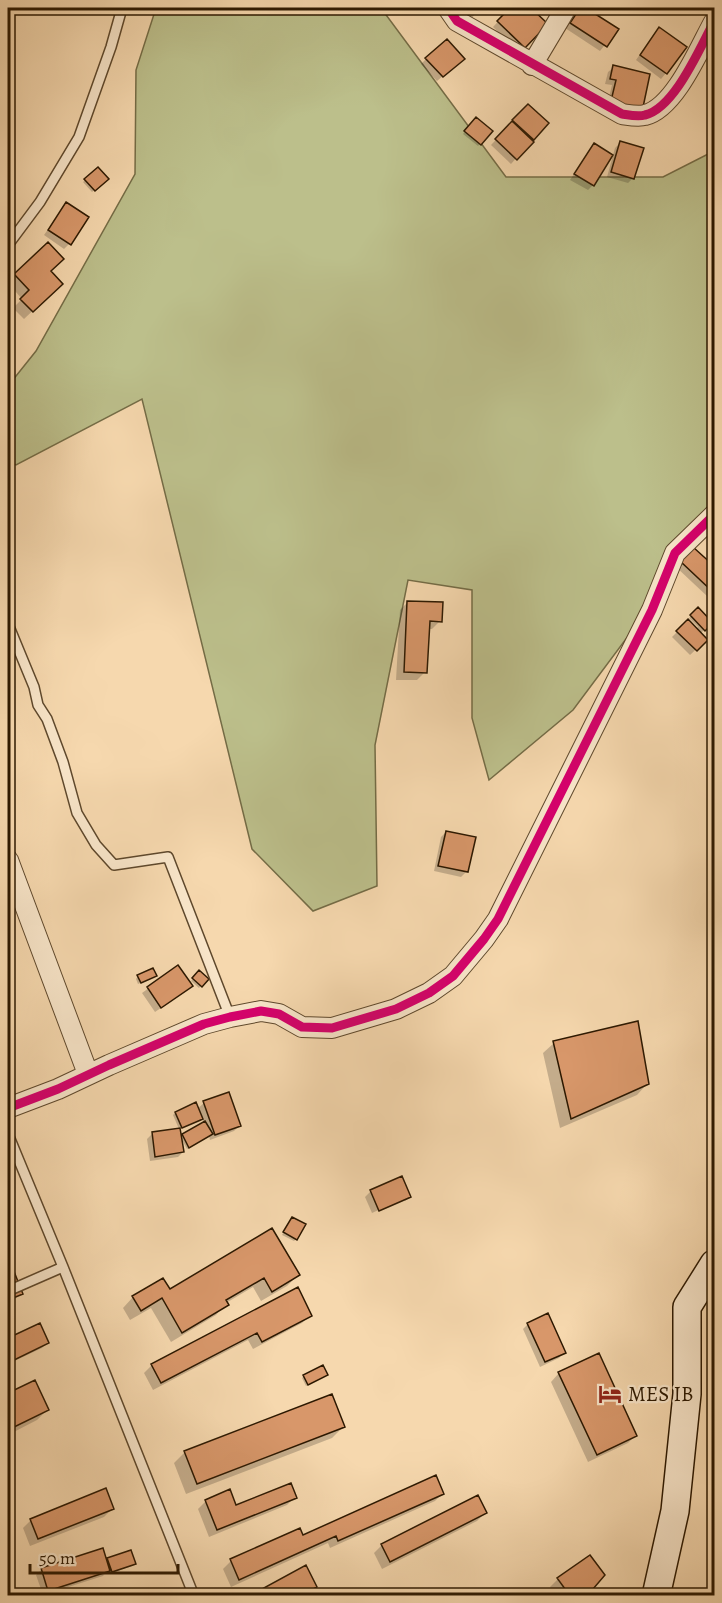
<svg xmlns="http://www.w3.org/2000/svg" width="722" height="1603" font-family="Alegreya,serif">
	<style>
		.green { fill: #bcbf8b; stroke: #746c46; stroke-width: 1.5 }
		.shadow { fill: #0003 }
		.building { fill: #d8976a; stroke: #2c1800; stroke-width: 1.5 }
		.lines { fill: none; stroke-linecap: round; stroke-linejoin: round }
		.lane-casing { stroke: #5e482c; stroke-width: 12 }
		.street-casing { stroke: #5e482c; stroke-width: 22 }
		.secondary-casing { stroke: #2c1800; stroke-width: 30 }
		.lane { stroke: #f9e6ca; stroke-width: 9 }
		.street { stroke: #f9e6ca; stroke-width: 20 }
		.secondary { stroke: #f9e6ca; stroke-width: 27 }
		.cycleway-casing { stroke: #f9e6ca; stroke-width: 13 }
		.cycleway { stroke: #d6006c; stroke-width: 9 }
		.labels { text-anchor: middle; stroke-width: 4.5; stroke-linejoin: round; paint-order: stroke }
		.poi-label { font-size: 21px; fill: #2c1800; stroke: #f9e6ca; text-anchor: start }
	</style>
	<rect width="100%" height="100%" fill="#f6d8ae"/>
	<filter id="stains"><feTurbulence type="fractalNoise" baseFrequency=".00333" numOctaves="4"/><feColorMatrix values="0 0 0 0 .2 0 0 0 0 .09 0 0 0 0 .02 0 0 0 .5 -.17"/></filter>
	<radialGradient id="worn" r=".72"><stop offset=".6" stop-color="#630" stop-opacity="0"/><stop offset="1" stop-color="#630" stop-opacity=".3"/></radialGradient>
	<!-- green -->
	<path class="green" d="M156 8H381L506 177H663L714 151V521L573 710 489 780 472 718V590L408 580 375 745 377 886 313 911 252 849 142 399 16 465 8 461V386L36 351 135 174 136 70Z"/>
	<!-- shadow -->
	<path class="shadow" d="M455 8H480L471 19Z
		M511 8H529L546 24 519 52 493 27Z
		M581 8 617 29 600 51 565 28Z
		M654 34 666 73 661 79 636 60Z
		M426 59 457 64 437 81 421 64Z
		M614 67 649 75 606 110 612 85 605 84 608 72Z
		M528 106 547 123 511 164 491 145Z
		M476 119 491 131 478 146 463 134Z
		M620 143 633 178 628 183 607 177 615 148Z
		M594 144 593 185 588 190 570 180Z
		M98 169 107 179 92 192 83 182Z
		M66 204 69 244 64 249 44 235Z
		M48 244 49 272 61 284 24 319 13 308 22 299 8 283Z
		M693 549 714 568V590L708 597 676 567Z
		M408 602 440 621 432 629H428L425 672 417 680H396L400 610Z
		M698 609 711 623 700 634 706 640 690 655 672 637 688 621 696 629 698 627 689 618Z
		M446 832 474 838 466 872 461 877 434 871 441 837Z
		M178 967 186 991 155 1012 142 993Z
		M199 972 207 979 199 988 191 981Z
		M138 976 153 977 138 984 136 979Z
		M554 1043 647 1084 637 1095 560 1128 543 1053Z
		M204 1103 239 1126 234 1131 210 1140 209 1136 187 1149 181 1138 183 1152 178 1157 150 1161 147 1139 152 1134 181 1138 204 1124 202 1118 179 1129 173 1115 175 1113 197 1109Z
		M401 1178 409 1197 405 1201V1198L372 1213 365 1197 370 1192Z
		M292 1219 296 1239 294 1241 282 1235Z
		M271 1230 298 1275 287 1286 261 1301 253 1287 226 1303 216 1315 171 1342 151 1308 130 1320 123 1308 133 1297 170 1291Z
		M12 1271 21 1294 8 1305V1273Z
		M310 1315 302 1323 253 1349 248 1340 153 1390 144 1373 152 1365Z
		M528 1324 564 1352 559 1358 540 1367 523 1329Z
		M39 1325 47 1343 42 1348 8 1364V1340Z
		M559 1373 636 1435 628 1443 588 1462 551 1382Z
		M326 1375 306 1386 302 1378 304 1376Z
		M34 1382 47 1410 37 1420 8 1435V1395Z
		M343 1427 332 1438 186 1494 174 1463 185 1452Z
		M443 1493 435 1501 330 1548 328 1543 231 1587 223 1569 231 1561Z
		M295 1497 287 1505 209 1537 198 1509 206 1501 235 1507Z
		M112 1509 104 1517 30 1546 23 1528 31 1520Z
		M485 1513 477 1521 382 1569 374 1553 382 1545Z
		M130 1552 134 1563 132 1566 109 1574 108 1570 103 1576 43 1595 36 1575 42 1569 106 1562Z
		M558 1579 585 1596H556L550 1587Z"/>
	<!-- building -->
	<path class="building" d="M510 8H531L548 24 525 48 497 21Z
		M580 8H586L619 29 607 47 570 23Z
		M659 27 687 47 667 74 640 55Z
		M447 39 465 59 443 77 425 58Z
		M613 65 650 74 642 112 610 105 616 80 610 79Z
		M528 104 549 123 534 140 512 120Z
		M476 117 493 131 481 145 464 131Z
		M512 121 534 142 517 160 495 139Z
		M620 141 644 148 634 179 611 172Z
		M594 143 613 155 594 186 574 174Z
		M98 167 109 179 95 191 84 179Z
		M66 202 89 217 71 245 48 230Z
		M48 242 64 259 51 271 63 284 33 312 20 299 29 290 14 274Z
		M693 547 714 566V593L680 561Z
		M407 601 443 602 442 622 430 621 427 673 404 672Z
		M698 607 713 623 705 631 690 615Z
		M688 619 708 640 697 651 676 631Z
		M446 831 476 837 468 872 438 866Z
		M178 965 193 986 161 1008 147 987Z
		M153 968 157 976 141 983 137 975Z
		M199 970 209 979 202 987 192 978Z
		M638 1021 649 1084 571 1119 553 1041Z
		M229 1092 241 1126 215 1135 203 1101Z
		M196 1102 203 1119 182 1128 175 1112Z
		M205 1121 213 1134 189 1148 182 1134Z
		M180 1128 184 1152 155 1157 152 1132Z
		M402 1176 411 1197 379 1211 370 1190Z
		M292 1217 306 1224 297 1240 283 1232Z
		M272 1228 300 1275 272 1292 264 1278 226 1300 229 1305 182 1333 162 1298 141 1311 132 1296 163 1278 170 1289Z
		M13 1269 23 1294 8 1300V1272Z
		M298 1287 312 1316 262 1342 257 1333 161 1383 151 1364Z
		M548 1313 566 1353 545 1362 527 1323Z
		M40 1323 49 1343 8 1363V1338Z
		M599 1353 637 1436 597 1455 558 1372Z
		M323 1365 328 1375 308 1385 303 1375Z
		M35 1380 49 1410 8 1430V1393Z
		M332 1394 345 1427 197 1484 184 1451Z
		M436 1475 444 1494 338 1541 336 1536 239 1580 230 1559 300 1528 303 1535Z
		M291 1483 297 1498 217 1530 205 1500 230 1489 236 1505Z
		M106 1488 114 1509 38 1539 30 1519Z
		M478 1495 487 1513 390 1562 381 1544Z
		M103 1548 110 1571 48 1591 41 1568Z
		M131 1550 136 1564 112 1572 107 1558Z
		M590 1555 605 1575 587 1596H565L568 1593 557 1578Z
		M306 1565 317 1587 300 1596H249Z"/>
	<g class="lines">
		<!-- lane casing -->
		<g class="lane-casing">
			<path id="lane" d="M8 245 40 202 79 137 111 47 122 8
				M8 624 34 687 38 705 47 719 63 762 77 813 96 845 114 865 168 857 230 1017
				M8 1134 63 1267 194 1596
				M8 1291 63 1267"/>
		</g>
		<!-- street casing -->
		<g class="street-casing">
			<path id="street" d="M448 8 457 21 622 114C629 115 638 117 645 115 675 108 700 47 714 22
				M532 65 566 8
				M8 860 88 1074
				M8 1108 58 1089 109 1065 204 1024 230 1017 261 1011 279 1014 302 1027 332 1028 396 1009 429 993 453 976 484 939 498 919 652 610 675 553 714 515"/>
		</g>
		<!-- secondary casing -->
		<g class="secondary-casing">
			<path id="secondary" d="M656 1596 675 1511 687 1394V1307L714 1264"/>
		</g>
		<!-- lane -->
		<use href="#lane" class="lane"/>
		<!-- street -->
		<use href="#street" class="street"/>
		<!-- secondary -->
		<use href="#secondary" class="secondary"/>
		<!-- cycleway casing -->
		<g class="cycleway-casing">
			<path id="cycleway" d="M448 8 457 21 622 114C629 115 638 117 645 115 675 108 700 47 714 22
				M8 1108 58 1089 109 1065 204 1024 230 1017 261 1011 279 1014 302 1027 332 1028 396 1009 429 993 453 976 484 939 498 919 652 610 675 553 714 515"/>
		</g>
		<!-- cycleway -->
		<use href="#cycleway" class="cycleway"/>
	</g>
	<!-- icons -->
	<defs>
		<g id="hotel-bare" transform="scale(1.8)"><path d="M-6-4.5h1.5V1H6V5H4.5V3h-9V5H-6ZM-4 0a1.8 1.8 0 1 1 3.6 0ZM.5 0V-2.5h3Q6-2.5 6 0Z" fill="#8f2418" stroke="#f9e6ca" stroke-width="2.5" paint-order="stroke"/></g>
	</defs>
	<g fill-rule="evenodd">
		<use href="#hotel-bare" x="610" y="1394"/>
	</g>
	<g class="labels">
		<!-- poi labels -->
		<g class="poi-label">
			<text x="628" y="1401">MES IB</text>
		</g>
	</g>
	<!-- margin -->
	<rect width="722" height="1603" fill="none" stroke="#f6d8ae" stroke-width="30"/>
	<rect x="9" y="9" width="704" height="1585" fill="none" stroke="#2c1800" stroke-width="3"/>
	<rect x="15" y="15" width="692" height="1573" fill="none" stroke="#2c1800" stroke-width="1.5"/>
	<!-- scale -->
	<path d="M30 1564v9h148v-9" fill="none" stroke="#2c1800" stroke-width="3"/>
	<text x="39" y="1564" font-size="18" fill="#2c1800" stroke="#f9e6ca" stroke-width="4.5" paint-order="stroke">50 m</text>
	<rect width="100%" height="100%" filter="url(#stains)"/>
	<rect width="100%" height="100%" fill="url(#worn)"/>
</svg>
